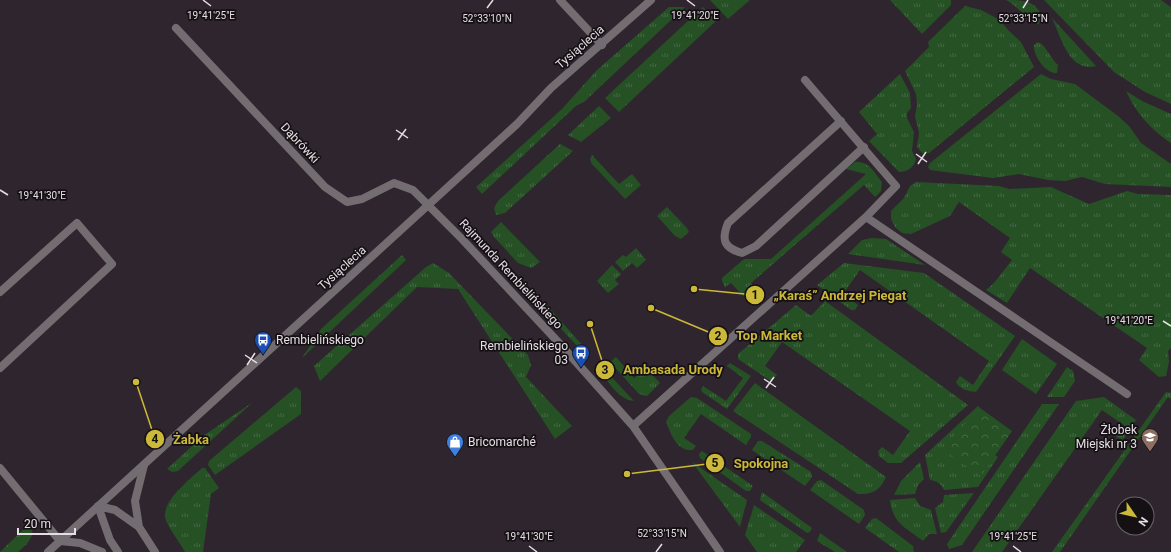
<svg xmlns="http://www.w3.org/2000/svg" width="1171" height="552" font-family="Roboto,sans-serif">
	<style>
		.grass { fill: url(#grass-tufts) }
		.park { fill: url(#park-crowns) }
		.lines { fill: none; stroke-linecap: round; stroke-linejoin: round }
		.service { stroke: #736d72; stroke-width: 8 }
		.minor { stroke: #736d72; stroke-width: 8 }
		.tertiary { stroke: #736d72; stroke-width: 8 }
		.ticks { fill: none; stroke: #e5dee4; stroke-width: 1.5 }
		.labels { text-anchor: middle; stroke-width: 3.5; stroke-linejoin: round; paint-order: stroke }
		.street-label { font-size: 12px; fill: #e5dee4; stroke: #151014 }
		.poi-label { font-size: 12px; fill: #e5dee4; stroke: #151014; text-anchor: start }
		.ticks-label { font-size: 10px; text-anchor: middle; fill: #e5dee4; stroke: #151014; stroke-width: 3.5; stroke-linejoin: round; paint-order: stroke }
		.leader { fill: none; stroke: #ccb939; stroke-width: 1.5 }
		.callout-dot { fill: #ccb939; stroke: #151014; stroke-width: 1.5 }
		.mark-label { font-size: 12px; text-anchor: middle; font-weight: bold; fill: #111 }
		.callout-label { font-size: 13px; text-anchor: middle; font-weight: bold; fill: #ccb939; stroke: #151014; stroke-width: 3.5; stroke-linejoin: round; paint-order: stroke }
	</style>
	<defs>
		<pattern id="grass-tufts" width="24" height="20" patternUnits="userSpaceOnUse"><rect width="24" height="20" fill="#255124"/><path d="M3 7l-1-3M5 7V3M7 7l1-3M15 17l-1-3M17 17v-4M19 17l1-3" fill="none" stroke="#446a44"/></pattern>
		<pattern id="park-crowns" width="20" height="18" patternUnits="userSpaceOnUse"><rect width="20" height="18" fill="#255124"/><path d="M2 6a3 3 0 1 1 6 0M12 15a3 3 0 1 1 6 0" fill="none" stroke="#446a44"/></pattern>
	</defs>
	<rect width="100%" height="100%" fill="#2f252e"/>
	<!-- grass -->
	<path class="grass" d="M710 0H750L728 19Z
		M890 0H951V5L922 34Z
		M1006 0C1023 0 1037 0 1043 19L1038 24C1026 19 1018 6 1006 0Z
		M1044 0H1161L1171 7V104L1145 92 1114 72Z
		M965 6 981 10 1000 20 1008 30 1021 42 1034 67 929 153H922L917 147 919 133 915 116 917 105 916 94 905 71 929 47 928 42Z
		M669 7H685L584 102 577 105 482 194 476 187 562 109 597 70Z
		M703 7 716 21 619 112 605 98Z
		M1052 18 1096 66C1069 73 1061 37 1052 18Z
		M1038 42C1047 46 1050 58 1058 65L1057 73C1046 74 1033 56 1034 45Z
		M900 74 910 93 911 108 907 113V118L914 132 912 151 916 159C914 168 907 172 899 172L869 141 877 134 859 112Z
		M1041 74 1051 79 1075 84 1118 116 1129 126 1141 143 1171 164V187L1105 184 1082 177 1065 181 1048 180 1019 174 993 178 930 170 928 167 930 163Z
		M1126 91 1142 101 1171 114V143C1152 131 1135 112 1126 91Z
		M599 106 611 118 581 142 568 135Z
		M560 144 573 151 505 213 496 215 494 208 498 201Z
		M592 155 619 184 632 174 641 185 625 199 591 163 590 159Z
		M855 162C869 161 874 172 882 182L881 191 875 197 864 185 751 283 762 297 752 305 731 283 725 287 722 281V278L744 259H771L866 174 846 169Z
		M916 182 999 186 1009 189 1051 187 1089 204 1127 191 1138 194 1171 195V348L1168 351 1169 362 1166 376 1159 377 1139 360 1147 348 1030 268 1007 303 986 290 994 283 1012 260 1001 252 1010 238 959 202 950 216 911 234 902 233 895 227 891 219V211L904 198 910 186Z
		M667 207 687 228 689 232 681 239 675 236 657 216Z
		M501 222 540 262 531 268 518 263 494 237 491 232Z
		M872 238 886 239 925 265 848 254 862 240Z
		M636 248 646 260 637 268 632 263 623 271 615 262 623 255 626 257Z
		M402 255 406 260 302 358 321 329Z
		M433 263 449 273 528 355 531 365 526 377 572 426 555 439 458 289 417 287 320 381 314 366 426 267Z
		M844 263 924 273 1015 336 976 392C969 391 960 390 956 382L960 376 973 385 989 361 860 270 843 294 858 305 855 310H851L817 285Z
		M612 265 621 274 615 280 619 284 608 293 597 281Z
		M825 301 968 405 901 463H888L879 456 878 451 882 447 893 455 910 431 782 342 765 366 777 375 773 380H769L738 359V354L796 305 811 316Z
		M545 303 583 346 580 349 549 316Z
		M1022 339 1057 364 1036 394 1002 370Z
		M616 357 634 378 646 368 660 383 647 396 639 394 610 362Z
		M730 363 751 376 727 409 702 392 701 389 703 386 726 401 743 378 727 366Z
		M1067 367 1073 371 1075 381 1064 397H1047Z
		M603 368 634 401C619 400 609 382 600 372Z
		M755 383 886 477C880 490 873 495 858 494L733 411Z
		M296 387 301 391V414L215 475 208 465 209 461Z
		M1166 392 1171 393V399L1168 397 1060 552H1052Z
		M691 397 697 398 751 434V437L746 445 701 414 684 438 696 446 693 450C677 452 671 434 666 422L669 416Z
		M1104 397 1136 420 1123 440 1116 437 1125 426 1102 410 1002 552H972L1076 401Z
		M253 402 178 471 172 472 167 469 203 436Z
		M1042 404H1059L962 545 949 549 947 544Z
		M978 406 980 408 981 475 995 455 998 457 978 487 944 490C941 484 938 481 930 480L925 455Z
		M758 441H762L811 472 812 477 805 486 752 450Z
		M702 451 753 486 750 491H746L700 458 699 454Z
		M692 462 747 500 740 527Z
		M920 462 924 479 918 485 915 494 894 495 901 481Z
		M202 468H205L219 488 211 494 203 552H185C181 544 166 525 165 517 163 500 191 478 202 468Z
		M821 480 864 510 865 515 859 524 810 490 817 481Z
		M762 492 812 528 810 532 807 533 760 500Z
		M974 493 946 532 941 533 935 508 943 502 944 495Z
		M915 498 920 506 931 510 937 534H929L923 541C905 527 893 524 890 500Z
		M754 505 805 540 796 552H757L745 535Z
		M876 518 913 546 914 552H899L865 528 872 519Z
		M29 524 33 534 27 544 18 552H0Z
		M820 533 847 552H835L817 541Z"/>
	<!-- park -->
	<path class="park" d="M980 408 1012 431 981 476 942 449Z"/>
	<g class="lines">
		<!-- service -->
		<path class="service" d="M841 121 728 223C721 240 724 248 742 253L756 246 864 147
			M0 292 77 223 112 264 0 368
			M0 468 60 541"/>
		<!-- minor -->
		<path class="minor" d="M560 0 602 45
			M176 28 325 187 347 202 362 199 394 183 413 190 462 239 560 344 633 426 720 552
			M866 217 1127 394
			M633 426 866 217 896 186 805 80
			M139 527 135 501 144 465
			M60 541 80 543 102 552
			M118 552 110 540 98 506 115 510 139 527 155 552"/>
		<!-- tertiary -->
		<path class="tertiary" d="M48 552 517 124 551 88 651 0"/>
	</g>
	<!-- ticks -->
	<path class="ticks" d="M203 0 211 6M687 0 695 6M487 8 493 0M1023 8 1028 0M396 130 408 138M398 140 406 129M916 154 927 162M918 164 926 152M0 190 8 195M1163 321 1171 326M245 355 257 363M247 365 255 353M764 379 776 387M766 388 774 377M529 546 537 552M1013 546 1021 552M656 552 662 544"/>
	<!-- icons -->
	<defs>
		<g id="bus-pin" transform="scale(0.9)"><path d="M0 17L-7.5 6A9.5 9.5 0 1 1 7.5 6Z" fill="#1a4fb4" stroke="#151014"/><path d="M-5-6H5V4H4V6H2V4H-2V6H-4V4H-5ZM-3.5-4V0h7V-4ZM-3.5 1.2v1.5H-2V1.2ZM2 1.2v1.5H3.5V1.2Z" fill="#fff"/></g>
		<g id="school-pin" transform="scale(0.9)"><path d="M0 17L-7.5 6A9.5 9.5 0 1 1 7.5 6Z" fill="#8d6e63" stroke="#151014"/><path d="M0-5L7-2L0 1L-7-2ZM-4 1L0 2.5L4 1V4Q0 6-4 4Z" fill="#fff"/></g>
		<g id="shop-pin" transform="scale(0.9)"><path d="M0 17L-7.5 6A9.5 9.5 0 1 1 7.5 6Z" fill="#3f7fe0" stroke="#151014"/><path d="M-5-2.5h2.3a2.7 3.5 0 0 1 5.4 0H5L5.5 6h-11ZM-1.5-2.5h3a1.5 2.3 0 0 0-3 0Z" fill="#fff"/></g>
	</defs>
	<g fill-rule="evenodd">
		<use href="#bus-pin" x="263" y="340"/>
		<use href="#bus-pin" x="581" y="353"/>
		<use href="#school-pin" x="1150" y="437"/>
		<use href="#shop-pin" x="455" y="442"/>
	</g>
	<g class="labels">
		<!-- street labels -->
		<g class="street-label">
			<text transform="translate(580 47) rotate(-41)" y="4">Tysiąclecia</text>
			<text transform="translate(300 143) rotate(47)" y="4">Dąbrówki</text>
			<text transform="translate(342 268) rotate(-42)" y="4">Tysiąclecia</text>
			<text transform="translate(511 274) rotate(47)" y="4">Rajmunda Rembielińskiego</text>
		</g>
		<!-- poi labels -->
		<g class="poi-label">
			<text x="276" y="344">Rembielińskiego</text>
			<text x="568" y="350" text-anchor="end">Rembielińskiego<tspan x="568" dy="14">03</tspan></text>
			<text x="1137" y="434" text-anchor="end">Żłobek<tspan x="1137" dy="14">Miejski nr 3</tspan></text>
			<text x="468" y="446">Bricomarché</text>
		</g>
	</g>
	<g class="ticks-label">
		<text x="211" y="19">19°41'25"E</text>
		<text x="695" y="19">19°41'20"E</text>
		<text x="487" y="22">52°33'10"N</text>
		<text x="1023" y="22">52°33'15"N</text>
		<text x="42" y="199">19°41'30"E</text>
		<text x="1129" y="324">19°41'20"E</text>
		<text x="662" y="537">52°33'15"N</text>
		<text x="529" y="540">19°41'30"E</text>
		<text x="1013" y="540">19°41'25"E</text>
	</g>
	<!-- callouts -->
	<path class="leader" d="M694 289L755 295M651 308L718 336M590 324L605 370M136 382L155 439M627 474L715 463"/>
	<g class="callout-dot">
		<circle cx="694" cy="289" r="4"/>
		<circle cx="651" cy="308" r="4"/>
		<circle cx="590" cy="324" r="4"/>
		<circle cx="136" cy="382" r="4"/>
		<circle cx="627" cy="474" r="4"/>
		<circle cx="755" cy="295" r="10"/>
		<circle cx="718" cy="336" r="10"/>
		<circle cx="605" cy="370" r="10"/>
		<circle cx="155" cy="439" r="10"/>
		<circle cx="715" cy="463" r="10"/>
	</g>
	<g class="mark-label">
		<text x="755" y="299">1</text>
		<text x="718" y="340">2</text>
		<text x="605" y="374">3</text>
		<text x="155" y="443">4</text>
		<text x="715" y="467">5</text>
	</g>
	<g class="callout-label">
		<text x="840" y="300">„Karaś” Andrzej Piegat</text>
		<text x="769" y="340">Top Market</text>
		<text x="673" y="374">Ambasada Urody</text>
		<text x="191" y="444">Żabka</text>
		<text x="761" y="468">Spokojna</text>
	</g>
	<!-- north arrow -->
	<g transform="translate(1135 516) rotate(124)"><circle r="19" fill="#151014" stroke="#686267"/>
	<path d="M0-3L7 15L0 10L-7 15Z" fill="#ccb939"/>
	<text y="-6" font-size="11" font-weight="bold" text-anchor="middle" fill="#e5dee4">N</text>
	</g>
	<!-- scale -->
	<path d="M18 528v6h57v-6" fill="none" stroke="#e5dee4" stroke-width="2"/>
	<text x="24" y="528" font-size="12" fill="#e5dee4" stroke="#151014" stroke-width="3" paint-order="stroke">20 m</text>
</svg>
